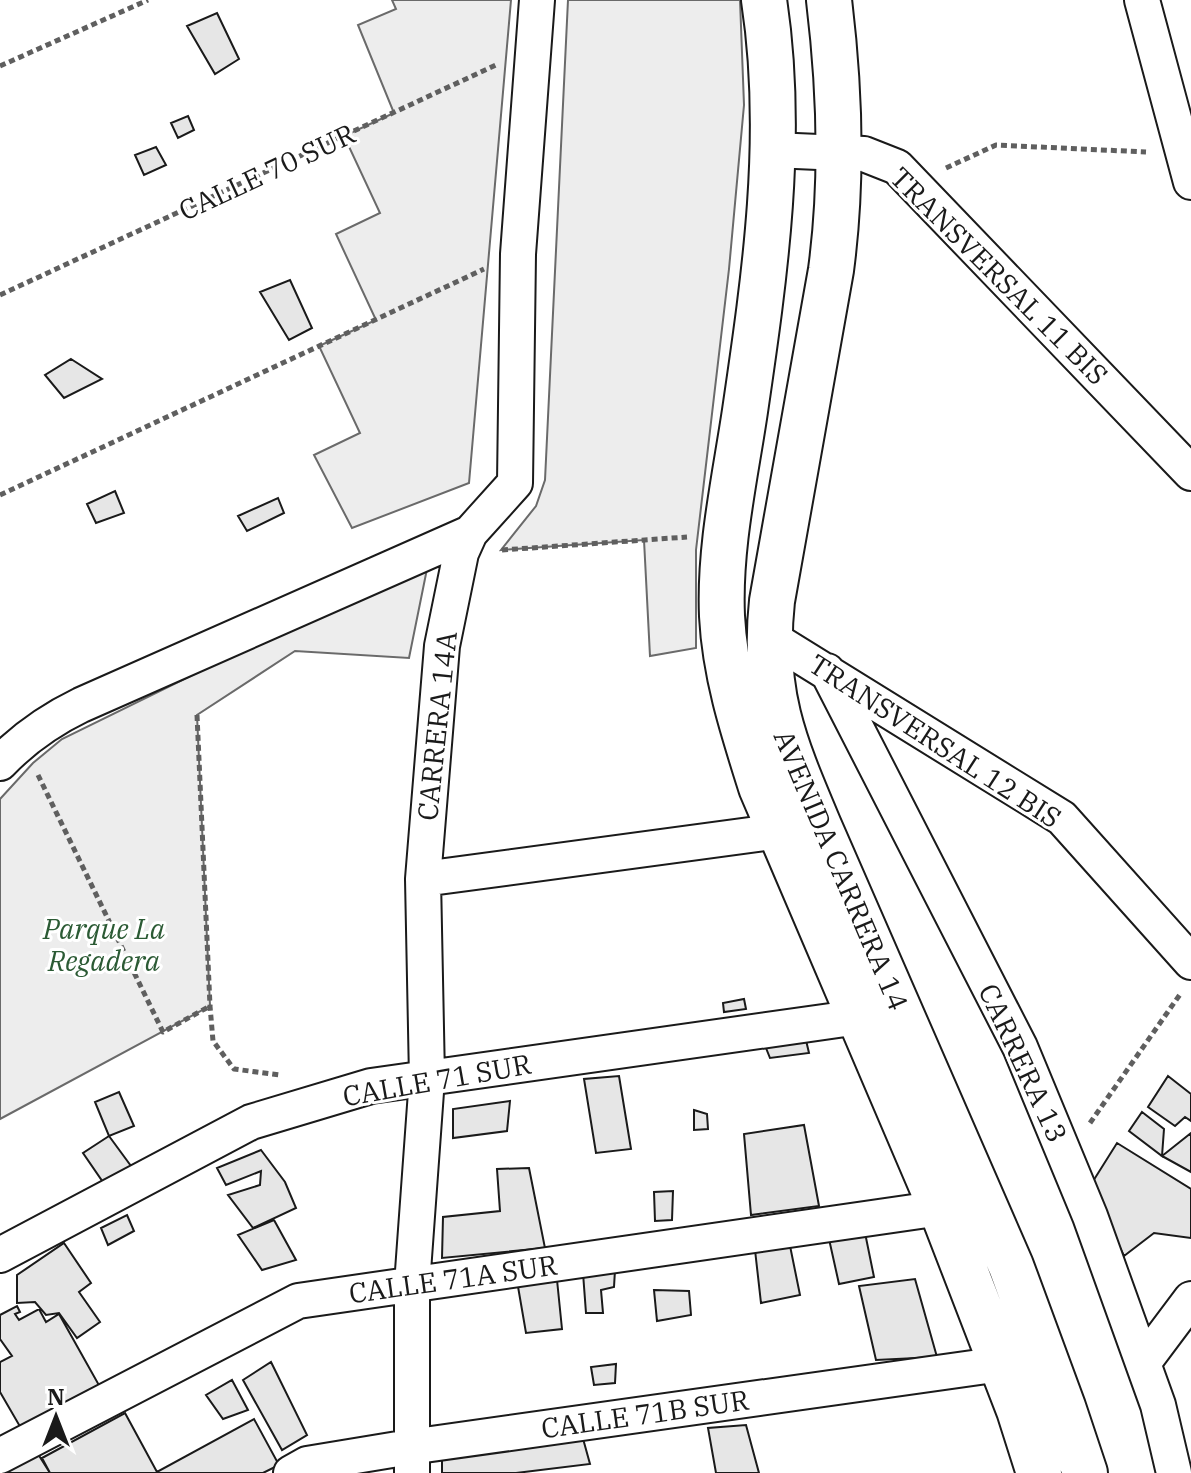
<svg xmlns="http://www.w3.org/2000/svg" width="1191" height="1473" font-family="'IBM Plex Serif',serif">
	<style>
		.built { fill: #ededed; stroke: #6a6a6a; stroke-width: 2 }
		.building { fill: #e6e6e6; stroke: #1a1a1a; stroke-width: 2 }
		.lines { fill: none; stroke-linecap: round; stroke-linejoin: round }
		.street-casing { stroke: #1a1a1a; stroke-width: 38 }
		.primary-casing { stroke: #1a1a1a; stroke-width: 48 }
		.path { stroke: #5f5f5f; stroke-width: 5; stroke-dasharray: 6 4; stroke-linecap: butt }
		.street { stroke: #fff; stroke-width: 34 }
		.primary { stroke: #fff; stroke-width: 44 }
		.labels { text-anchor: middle; stroke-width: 6; stroke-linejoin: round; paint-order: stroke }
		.street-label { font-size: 28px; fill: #1a1a1a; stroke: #fff }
		.park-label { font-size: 28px; font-style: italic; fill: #2b5a34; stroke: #fff }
	</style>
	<rect width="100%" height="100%" fill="#fff"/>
	<!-- built -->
	<path class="built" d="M392 0H511L469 483 352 528 314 455 360 433 319 346 376 320 336 234 380 213 344 136 394 113 358 25 396 9Z
		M568 0H740L744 105 729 269 696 550V648L650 656 644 540 501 550 536 506 545 480Z
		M429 559 409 658 295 651 197 715 210 1006 0 1119V799L33 763 62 739Z"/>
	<!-- building -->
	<path class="building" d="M217 13 239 59 215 74 187 26Z
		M188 116 194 130 178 138 171 123Z
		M156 147 166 165 144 175 135 155Z
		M290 280 312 328 289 340 260 292Z
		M71 359 102 379 64 398 45 375Z
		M115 491 124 513 96 523 87 504Z
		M278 498 284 513 247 531 238 516Z
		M744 999 746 1009 724 1012 723 1003Z
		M805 1036 809 1053 770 1058 764 1043Z
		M619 1076 631 1149 596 1153 584 1079Z
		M1168 1076 1191 1094V1121L1185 1117 1175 1126 1148 1107Z
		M119 1092 134 1126 109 1136 95 1102Z
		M510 1101 507 1131 453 1138V1109Z
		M694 1110 707 1114 708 1129 694 1130Z
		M1142 1112 1164 1129 1162 1156 1129 1131Z
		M804 1125 819 1206 751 1215 744 1134Z
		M1191 1133V1172L1162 1156Z
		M109 1136 131 1166 105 1185 83 1153Z
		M1117 1143 1191 1189V1238L1154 1233 1124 1256 1090 1186Z
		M261 1150 285 1182 296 1208 253 1228 228 1195 260 1185 261 1171 226 1185 217 1168Z
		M529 1168 545 1248 442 1258 443 1217 500 1211 497 1169Z
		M673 1191 672 1220 655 1221 654 1192Z
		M127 1215 134 1231 108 1245 101 1228Z
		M274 1220 296 1260 262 1270 238 1235Z
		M863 1223 874 1277 839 1284 827 1230Z
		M788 1236 800 1295 761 1303 754 1241Z
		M64 1243 91 1283 79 1292 100 1322 77 1338 59 1313 46 1315 35 1302 17 1303V1275Z
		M556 1270 562 1329 526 1333 516 1275Z
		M615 1270 614 1287 601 1290 603 1313H586L583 1273Z
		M915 1279 937 1357 876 1360 859 1286Z
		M654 1290 689 1291 691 1315 657 1321Z
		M17 1306 20 1312 15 1314 19 1320 39 1309 46 1322 59 1314 100 1387 22 1430 0 1392V1362L12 1356 0 1339V1315Z
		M271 1362 307 1435 282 1450 243 1380Z
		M616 1364 615 1383 594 1385 591 1367Z
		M232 1380 248 1410 223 1419 206 1395Z
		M125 1413 157 1472 254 1419 279 1465 263 1473H50L42 1458Z
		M746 1425 759 1473H716L708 1428Z
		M582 1435 590 1464 516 1473H442V1452Z
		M38 1454 50 1473H2Z"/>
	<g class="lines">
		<!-- street casing -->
		<g class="street-casing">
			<path id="street" d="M1142 0 1191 182
				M773 150 864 154 897 167 1191 473
				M768 636 1062 818 1191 962
				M827 671 1020 1047 1090 1216 1158 1405 1174 1473
				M0 763C24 738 50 720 81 705L470 533
				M423 879 780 831
				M0 1255 251 1122 371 1086 859 1017
				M1143 1363 1191 1299
				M0 1456 298 1301 941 1208
				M291 1473 307 1464 410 1447 1001 1364
				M412 1473V1285L427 1078 423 879 442 646 461 553 470 533 515 483 518 254 537 0"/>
		</g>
		<!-- primary casing -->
		<g class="primary-casing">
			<path id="primary" d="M764 0C785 136 765 275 745 411 735 478 719 548 722 616 725 675 743 730 761 787L941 1208 1019 1410 1039 1473
				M829 0C840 90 843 180 831 270L772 601C762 693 784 743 819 826L1011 1266 1063 1407 1085 1473"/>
		</g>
		<!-- path -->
		<path class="path" d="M0 66 148 0
			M946 168 996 145 1146 152
			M0 295 496 65
			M0 495 484 269
			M502 550 687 537
			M197 715 210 1006 213 1041 234 1069 280 1075
			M38 775 163 1032 210 1006
			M1090 1123 1181 993"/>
		<!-- street -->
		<use href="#street" class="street"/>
		<!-- primary -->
		<use href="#primary" class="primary"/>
	</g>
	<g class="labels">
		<!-- street labels -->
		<g class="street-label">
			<text transform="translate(267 172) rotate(-25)" y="10">CALLE 70 SUR</text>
			<text transform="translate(999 276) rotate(45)" y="10">TRANSVERSAL 11 BIS</text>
			<text transform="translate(437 726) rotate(-84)" y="10">CARRERA 14A</text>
			<text transform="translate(935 741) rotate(33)" y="10">TRANSVERSAL 12 BIS</text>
			<text transform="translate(841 870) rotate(67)" y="10">AVENIDA CARRERA 14</text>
			<text transform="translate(1023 1063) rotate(65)" y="10">CARRERA 13</text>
			<text transform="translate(437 1080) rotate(-10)" y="10">CALLE 71 SUR</text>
			<text transform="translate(453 1279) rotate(-8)" y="10">CALLE 71A SUR</text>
			<text transform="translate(645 1414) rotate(-8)" y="10">CALLE 71B SUR</text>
		</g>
		<!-- park labels -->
		<g class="park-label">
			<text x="104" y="939">Parque La<tspan x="104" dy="32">Regadera</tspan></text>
		</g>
	</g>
	<!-- north arrow -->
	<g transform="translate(56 1417)" stroke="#ffffff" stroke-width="6" paint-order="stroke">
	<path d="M0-6L14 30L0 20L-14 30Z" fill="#1a1a1a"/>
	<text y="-12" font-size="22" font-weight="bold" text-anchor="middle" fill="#1a1a1a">N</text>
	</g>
</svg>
